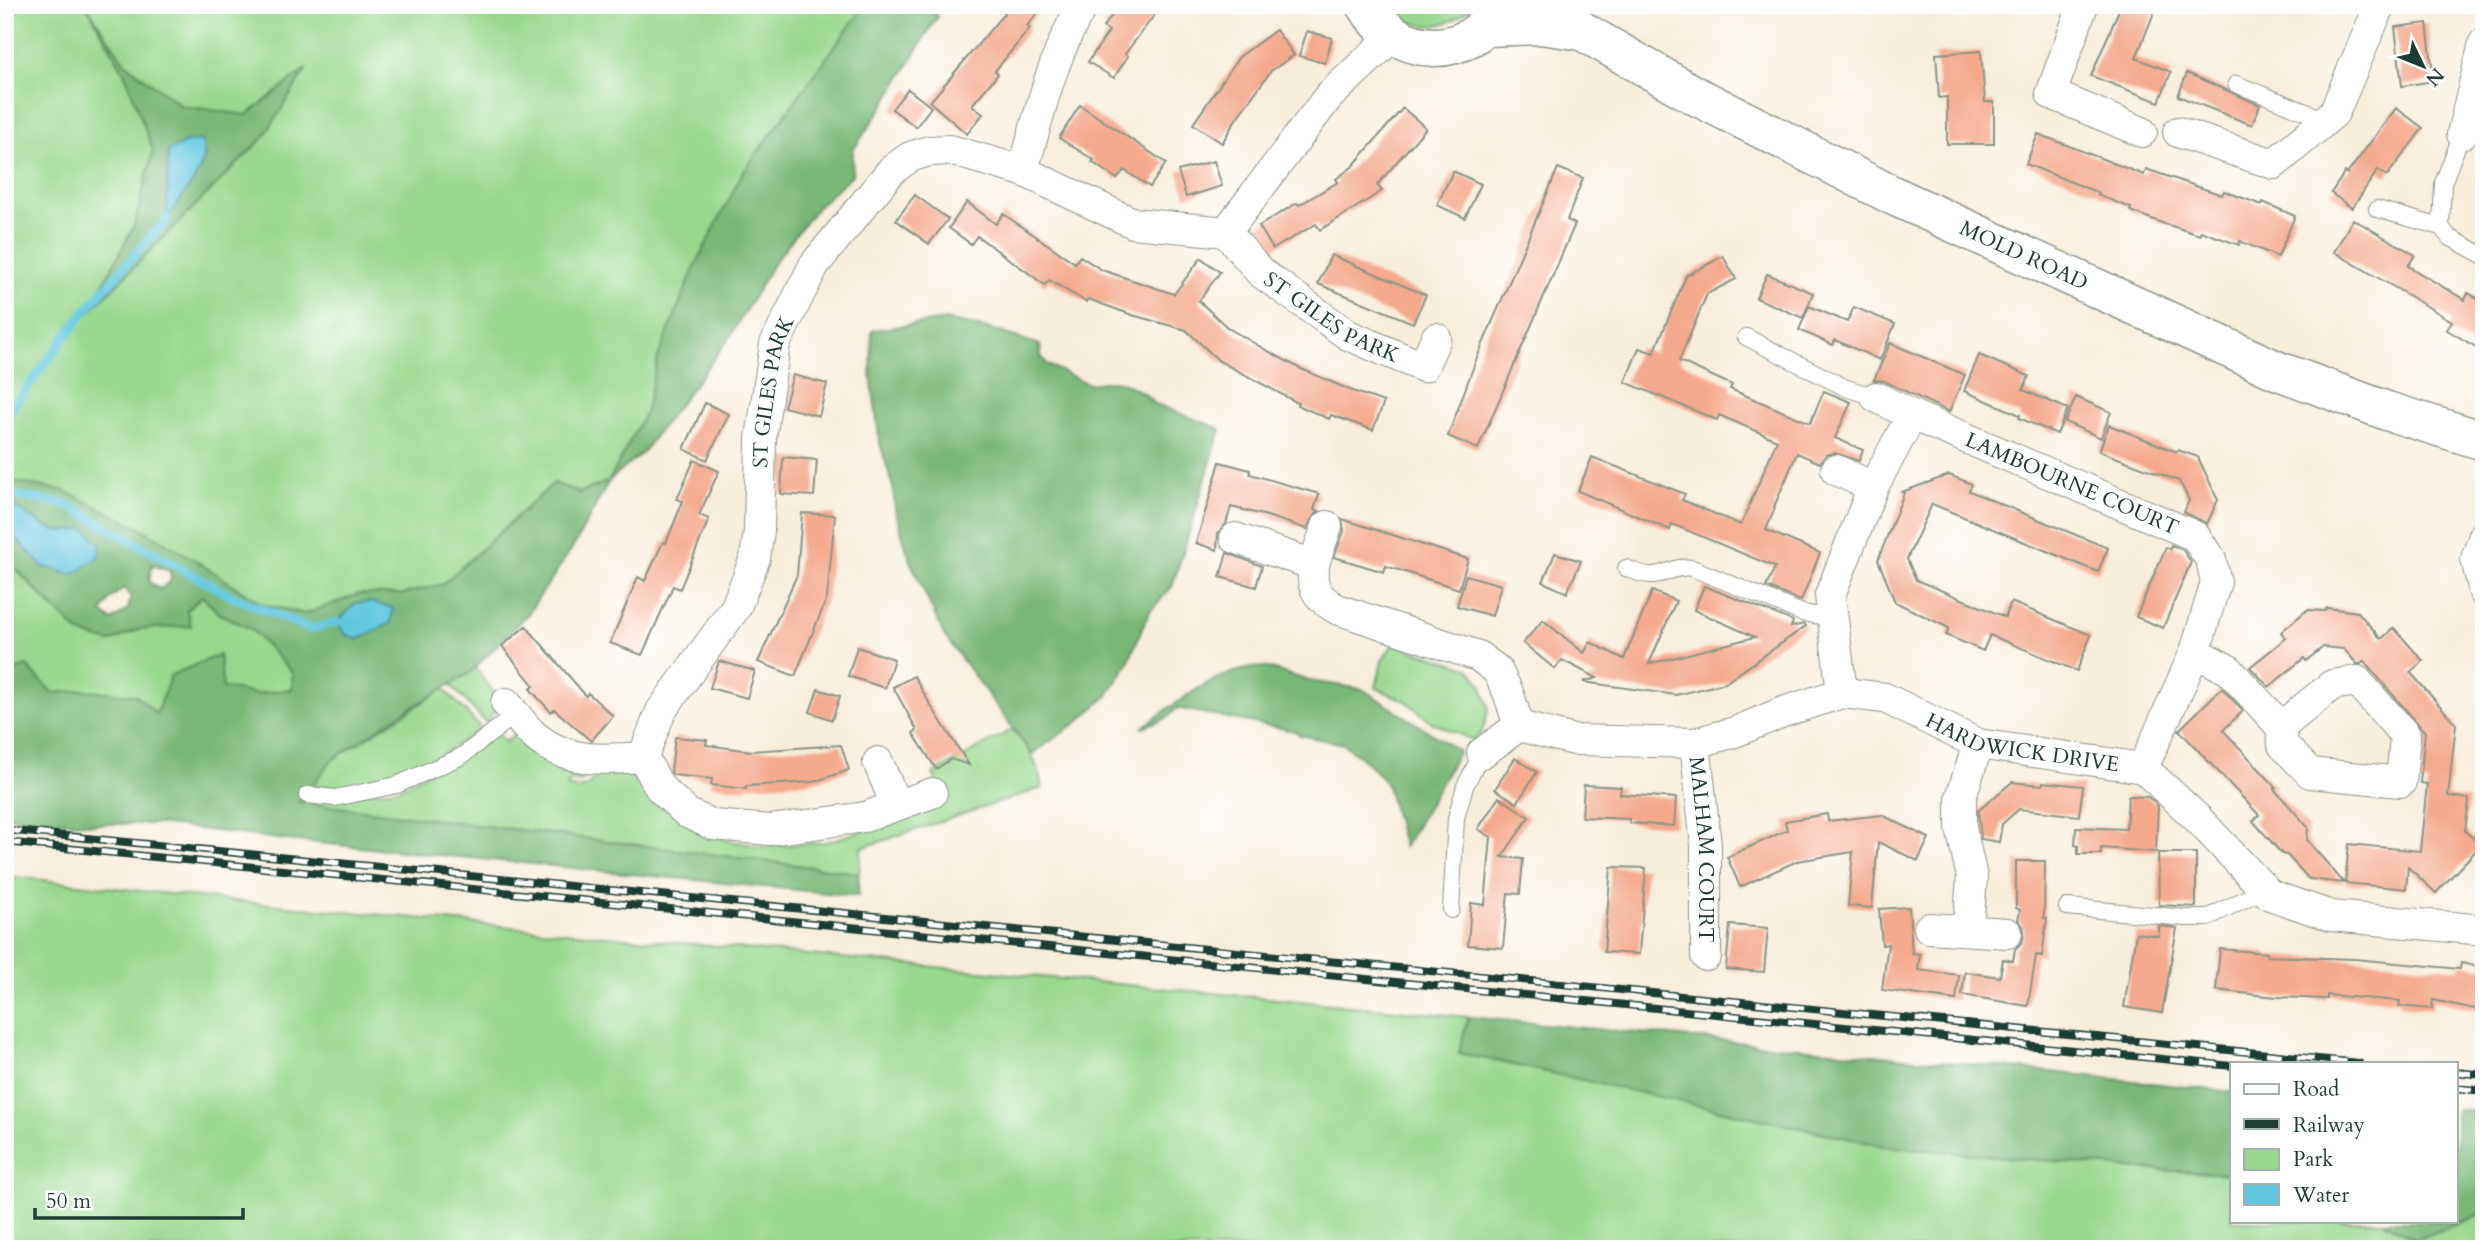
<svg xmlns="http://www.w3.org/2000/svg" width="2489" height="1254" font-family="Cardo,serif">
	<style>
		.green { fill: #98d78d; stroke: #5c8a60; stroke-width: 2 }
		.forest { fill: #7ab878; stroke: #4c7a56; stroke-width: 2; fill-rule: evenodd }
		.water { fill: #61c7de; stroke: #408289; stroke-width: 2 }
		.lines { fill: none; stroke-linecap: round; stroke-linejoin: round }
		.stream { stroke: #61c7de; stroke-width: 9 }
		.building { fill: #f4a88c }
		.service-casing { stroke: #8b9588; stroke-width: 18 }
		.minor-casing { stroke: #8b9588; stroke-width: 32 }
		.primary-casing { stroke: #8b9588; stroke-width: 41 }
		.service { stroke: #fff; stroke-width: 16 }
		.minor { stroke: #fff; stroke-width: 30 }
		.primary { stroke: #fff; stroke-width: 38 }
		.rail-casing { stroke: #1f3d34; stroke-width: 8 }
		.rail { stroke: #fff; stroke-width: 5; stroke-dasharray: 16; stroke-linecap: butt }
		.labels { text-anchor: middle; stroke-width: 5; stroke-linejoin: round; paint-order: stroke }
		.street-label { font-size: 21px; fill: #1f3d34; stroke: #fff }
	</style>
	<rect width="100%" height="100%" fill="#fff"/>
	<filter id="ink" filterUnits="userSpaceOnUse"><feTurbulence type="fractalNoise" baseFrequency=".0143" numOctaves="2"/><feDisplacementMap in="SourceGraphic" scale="14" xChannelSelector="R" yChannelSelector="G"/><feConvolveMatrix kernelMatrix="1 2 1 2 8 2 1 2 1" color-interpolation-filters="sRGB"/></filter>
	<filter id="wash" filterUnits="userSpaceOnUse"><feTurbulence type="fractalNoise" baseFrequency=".00686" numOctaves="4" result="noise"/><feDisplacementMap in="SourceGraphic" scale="28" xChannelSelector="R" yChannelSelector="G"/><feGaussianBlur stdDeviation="1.57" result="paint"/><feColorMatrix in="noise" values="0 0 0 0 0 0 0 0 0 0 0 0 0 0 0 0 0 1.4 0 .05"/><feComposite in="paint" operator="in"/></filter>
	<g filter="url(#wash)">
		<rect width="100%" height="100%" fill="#f7eddb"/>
		<!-- green -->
		<path class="green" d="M5 5H880L650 394 646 411 609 481 580 493 554 483 443 584 345 643 5 494Z
			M1391 5H1473C1449 29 1413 36 1391 5Z
			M5 547 14 567 53 608 110 642 140 629 190 625 187 610 202 596 220 614 251 629 293 673 292 689 256 694 223 688 219 656 156 714 84 690 53 694 27 666 5 672Z
			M1393 644 1469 668 1481 684 1489 708 1482 732 1473 740 1433 723 1406 701 1376 688 1382 661Z
			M475 668 501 702 486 723 451 685Z
			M444 689 481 728C442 759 390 782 340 787 331 788 321 786 312 785L332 760Z
			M1013 729C1029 750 1038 761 1042 788L861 848 859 873 299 803 302 798 398 789 497 734 506 742 516 732 527 748 574 772 590 773C585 781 579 784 570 781L567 787C583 792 590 786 599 773L631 776 658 805 726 840 764 847 826 842 865 830 945 799 933 774Z
			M5 876 224 900 1468 1017 1459 1053 1884 1146 2140 1169 2232 1174V1221H2383L2416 1240 2484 1213V1249H5Z"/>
		<!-- forest -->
		<path class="forest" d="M86 5 125 63 182 106 247 115 307 68 264 137 88 313 134 226 153 151 125 74Z
			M865 5H934L937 17 889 97 853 150 852 175 818 206 775 261 728 340 642 453 609 481 575 544 527 615 470 673 399 715 332 760 299 802 859 873 858 896 287 840 159 824H94L5 817V672L27 666 53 693 84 690 136 695 156 714 171 675 219 655 223 688 256 694 292 689 293 673 251 629 220 614 202 596 187 610 191 626 140 629 110 642 79 633 14 567 5 547V527L42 566 73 575 85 529C77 529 69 531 62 531 41 530 25 508 5 504V480L65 491 142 529 195 560 262 604 305 614 359 594H403L443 584 554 483 580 493 609 481 646 411 658 357 695 266 742 174ZM152 565 170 571 171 581 160 589 149 582ZM124 588 131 597 128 609 112 621 102 612 110 599Z
			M947 320 997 331 1040 345 1041 356 1048 365 1088 384 1113 381 1124 383 1145 394 1153 403 1221 429 1172 587 1149 612 1127 665 1108 695 1079 721 1032 754 944 635 910 561 895 509 893 487 880 443 871 376 872 330Z
			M1264 667 1310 681 1362 689 1459 751 1404 848 1386 783 1370 765 1344 744 1300 735 1295 731 1177 708 1167 718 1141 728C1181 701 1214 669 1264 667Z
			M1468 1017 2033 1070 2232 1092V1174L2140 1169 1884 1146 1459 1053Z
			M2456 1110 2484 1112V1213L2416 1240 2383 1221H2456Z"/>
		<!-- water -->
		<path class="water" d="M202 140 205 157 195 179 167 219 168 151 186 142Z
			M5 504C25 508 41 530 62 531 69 531 77 529 85 528L101 545 98 558 73 575 42 566 5 527Z
			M371 602 393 608 391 623 358 640 345 634 337 622 356 603Z"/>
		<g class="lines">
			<!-- stream -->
			<path class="stream" d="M5 417 85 311 167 219
				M5 494 66 504 229 595 311 629 337 622"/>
		</g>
		<g id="blocks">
			<!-- building -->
			<path class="building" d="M1011 5H1044L1027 26 1030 28 995 71 998 74 972 105 983 114 967 134 930 102Z
				M1120 5H1162L1125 54 1128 56 1114 78 1088 62 1109 31 1103 27Z
				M2121 5H2157L2136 58 2171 72 2159 102 2091 76Z
				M2427 23 2434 81 2402 86 2395 27Z
				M1276 30 1294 55 1271 71 1236 119 1222 143 1193 124 1239 57Z
				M1307 31 1332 38 1325 63 1299 56Z
				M1981 51 1985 102H1994V144H1947V97L1939 98 1936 54Z
				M2187 73 2260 105 2252 125 2178 96Z
				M908 89 931 107 916 127 892 109Z
				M1080 105 1166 163 1150 187 1124 170 1117 179 1092 162 1094 160 1059 138Z
				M1403 108 1426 128 1377 185 1382 191 1320 230 1316 224 1273 249 1259 226 1297 203 1299 205 1338 182 1336 179 1352 167Z
				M2396 108 2423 128 2387 176 2378 170 2352 208 2331 193 2345 172 2347 174Z
				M2038 134 2144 175 2146 169 2222 195 2224 191 2262 205 2263 202 2295 216 2278 257 2240 241 2239 245 2201 231 2200 235 2162 223 2130 211 2131 208 2098 195 2099 193 2026 164Z
				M1214 161 1222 186 1186 197 1178 171Z
				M1558 168 1583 178 1567 220 1575 224 1478 449 1448 436 1476 360Z
				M1453 171 1481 184 1465 218 1437 205Z
				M915 195 948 219 929 244 896 220Z
				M967 202 996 224 1003 214 1075 263 1080 256 1102 270 1174 294 1201 258 1220 272 1199 301 1228 328 1266 350 1299 368 1350 390 1384 402 1373 430 1331 415 1329 419 1297 405 1298 403 1219 361 1186 330 1132 315 1088 299 1086 302 1049 280 1045 285 977 236 971 244 949 228Z
				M2353 219 2415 255 2408 266 2465 300 2468 293 2484 302V334L2476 347 2447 330 2452 321 2334 252Z
				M1331 255 1426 295 1413 323 1318 284Z
				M1723 256 1736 279 1707 294 1679 361 1732 385 1730 389 1810 423 1824 391 1851 402 1835 438 1863 450 1859 461 1835 453 1826 455 1820 463 1797 453 1774 507 1775 508 1766 530 1820 553 1801 601 1766 587 1775 567 1672 524 1670 530 1578 491 1592 457 1685 494 1682 500 1741 525 1777 440 1719 415 1717 420 1625 382 1639 348 1654 353 1686 276Z
				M1767 274 1813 293 1803 318 1756 298Z
				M1809 306 1847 322 1854 307 1895 324 1880 360 1835 340 1833 345 1799 330Z
				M1890 343 1965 375 1949 412 1884 381 1874 380Z
				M1979 355 2029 376 2023 390 2068 409 2057 434 2019 418 2020 415 1964 391Z
				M793 375 827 384 819 416 784 407Z
				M2076 397 2111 412 2101 438 2065 422Z
				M705 403 729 414 707 460 684 449Z
				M2109 425 2177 452 2178 450 2198 457 2218 500 2207 524 2184 512 2189 500 2179 481 2099 451Z
				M783 457 817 460 814 496 781 494Z
				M694 460 719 471 699 515 709 519 680 589 673 586 642 655 610 643 638 577 645 581 663 542 666 543 683 501 677 499Z
				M1220 462 1250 470V474L1319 494 1314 510 1319 511 1311 520 1307 529 1267 516 1231 507 1226 524 1218 533 1217 550 1196 543Z
				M1949 475 1972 484 1969 491 2108 548 2098 572 1932 504 1907 559 1916 580 2005 617 2011 602 2091 635 2077 671 1990 635 1983 651 1946 635 1949 628 1895 602 1878 560 1904 493 1902 492Z
				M802 513 835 515 827 598 795 676 758 662 797 575Z
				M1342 519 1468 559 1459 589 1386 566 1384 572 1334 557 1344 531Z
				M2171 545 2183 550 2191 562 2163 628 2136 617 2166 547 2170 549Z
				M1227 553 1262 566 1256 587 1220 577Z
				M1555 553 1581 561 1567 593 1543 582Z
				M1466 575 1501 585 1492 616 1457 606Z
				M1704 586 1793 621 1791 627 1804 624 1806 626 1725 683 1676 695 1583 682 1597 678 1562 660 1555 669 1523 643 1543 620 1584 653 1590 642 1624 659 1652 591 1676 601 1649 664 1755 637 1694 610Z
				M2327 608 2358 612 2381 639 2394 628 2423 661 2410 672 2456 724 2448 796 2469 799 2465 831 2481 845 2436 893 2408 867 2406 889 2345 883 2349 844 2420 851 2427 784 2420 783 2425 732 2364 661 2361 664H2357L2344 649 2323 647 2306 661 2304 658 2269 687 2250 667 2286 638 2281 632 2307 610 2324 611Z
				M526 626 586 696 588 693 613 716 591 741 554 709 551 712 530 689 534 686 502 646Z
				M857 647 894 659 885 688 848 676Z
				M719 661 755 671 747 698 710 688Z
				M914 676 931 706 969 765 951 759 936 769 913 733 917 730 893 687Z
				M2222 688 2243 711 2223 730 2276 787 2274 789 2308 827 2307 840 2344 883 2309 879 2287 855 2282 854 2253 821 2259 815 2179 730Z
				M818 689 840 696 832 720 810 712Z
				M675 737 707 740 706 745 751 751 841 745 849 770 813 782 746 786V789L711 785 712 779 673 775 671 772Z
				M1515 758 1537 772 1517 803 1495 789Z
				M2012 782 2042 785 2043 782 2083 786 2079 816 2019 809 2002 824 1999 842 1981 839 1978 811Z
				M1584 785 1621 787 1620 794 1676 798 1674 826 1629 823V819L1582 817Z
				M2128 796 2148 797 2158 806 2156 852 2101 848V854H2078V846L2075 845 2076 827 2126 829Z
				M1499 797 1529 817 1502 857 1523 859 1520 894 1508 893 1503 948 1468 945 1471 903 1485 905 1491 837 1478 829Z
				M1827 814 1828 821 1882 815 1929 838 1918 861 1878 842 1872 908 1848 906 1853 852 1797 861 1740 887 1727 857 1787 830 1785 821Z
				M2158 853H2196V907L2159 905Z
				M2016 861H2045L2044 918H2047L2042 956 2036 955 2028 1006 1962 995 1965 972 2000 977 2003 959 2013 961 2015 949 2022 942 2024 933 2023 926 2018 920 2020 910 2016 908Z
				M1611 867 1646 868 1639 954 1604 952Z
				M1909 907 1912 953 1920 954 1918 970 1959 975 1956 1000 1882 990 1888 944 1882 945 1879 909Z
				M1730 925 1768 928 1764 972 1726 969Z
				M2159 926 2177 928 2162 1013 2124 1007 2136 933 2159 936Z
				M2220 949 2267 953V956L2355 959 2460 969 2461 963 2484 968V1011L2433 1000 2432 1009 2399 1006 2400 1001 2327 995V999L2276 997 2216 990Z"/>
		</g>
	</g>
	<g filter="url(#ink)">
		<use href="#blocks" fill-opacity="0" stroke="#8b9588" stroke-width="2"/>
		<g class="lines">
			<!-- service casing -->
			<g class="service-casing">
				<path id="service" d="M2236 84 2326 120
					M2462 134 2443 183 2441 227 2449 237 2484 256
					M2377 209 2441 227
					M1746 337 1846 388 1876 397
					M1626 568C1634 571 1644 576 1653 575 1667 574 1678 565 1692 568L1802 613 1833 618
					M307 795 335 798 397 785 462 756 516 714
					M2067 907 2185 918H2207L2265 889
					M1451 910 1456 818 1465 786 1482 753"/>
			</g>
			<!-- minor casing -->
			<g class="minor-casing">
				<g id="minor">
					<path d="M2083 5 2051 94 2142 132"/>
					<path id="s1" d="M1393 36 1329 96 1226 232 1260 272 1348 335 1423 367 1436 338"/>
					<path d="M2178 132 2274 164 2334 113 2380 5"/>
					<path d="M2462 134 2484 43"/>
					<path d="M1023 171C1039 116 1052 55 1083 5"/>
					<path d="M1876 397 1912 415"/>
					<path d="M1836 470 1873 487"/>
					<path d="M1327 526C1316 560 1297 588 1337 609L1478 656 1497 670 1508 692 1519 726"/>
					<path d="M2484 536 2476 559 2484 592"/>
					<path d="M1235 538 1314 565"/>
					<path d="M2195 652 2229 670 2281 727 2332 685 2357 681 2405 735 2401 782 2310 773 2283 745 2281 727"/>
					<path id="s2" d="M1842 693 1830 595 1873 487 1912 415 2195 536 2211 560 2216 582 2195 652 2143 768"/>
					<path d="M506 703C516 714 525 728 536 737 567 763 605 760 643 757"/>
					<path id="s3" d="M1519 726 1574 740 1695 743 1735 732 1783 712 1842 693 1885 698 1978 744 2143 768 2198 819 2270 895 2331 916 2484 930"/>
					<path id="s4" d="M1695 743 1706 845V956"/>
					<path d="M1482 753 1519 726"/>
					<path d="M878 762 896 805"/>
					<path id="s5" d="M932 793 865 817 770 830 713 825 687 813 660 788 643 757 661 711 736 607 755 558 759 531 761 438 775 344 814 265 892 170 910 157 929 151 950 150 1023 171 1133 223 1226 232"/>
					<path d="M1929 928 2007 933"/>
					<path d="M1968 929 1972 877 1961 828V797L1978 744"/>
				</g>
			</g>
			<!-- primary casing -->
			<g class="primary-casing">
				<g id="primary">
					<path d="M1366 5C1397 59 1470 63 1500 5"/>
					<path id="s6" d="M1554 5 1582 31 1696 96 1892 195 2276 370 2387 411 2484 441"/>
					<path d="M1485 27 1541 25 1582 31"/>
				</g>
			</g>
			<!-- service -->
			<use href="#service" class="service"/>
			<!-- minor -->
			<use href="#minor" class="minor"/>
			<!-- primary -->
			<use href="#primary" class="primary"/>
			<!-- rail casing -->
			<g class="rail-casing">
				<path id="rail" d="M5 830 2359 1063
					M5 842 2232 1066
					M2456 1072 2484 1075
					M2456 1088 2484 1091"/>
			</g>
			<!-- rail -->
			<use href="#rail" class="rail"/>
		</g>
	</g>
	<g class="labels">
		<!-- street labels -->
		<g class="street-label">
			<text dy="7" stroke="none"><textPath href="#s6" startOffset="534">MOLD ROAD</textPath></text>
			<text dy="7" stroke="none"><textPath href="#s1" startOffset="396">ST GILES PARK</textPath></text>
			<text dy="7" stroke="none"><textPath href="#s5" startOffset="723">ST GILES PARK</textPath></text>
			<text dy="7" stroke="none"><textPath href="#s2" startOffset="471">LAMBOURNE COURT</textPath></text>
			<text dy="7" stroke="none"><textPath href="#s3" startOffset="523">HARDWICK DRIVE</textPath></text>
			<text dy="7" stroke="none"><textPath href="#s4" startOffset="107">MALHAM COURT</textPath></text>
		</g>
	</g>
	<!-- margin -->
	<rect width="2489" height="1254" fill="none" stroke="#fff" stroke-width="28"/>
	<!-- legend -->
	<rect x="2230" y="1062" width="228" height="161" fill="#ffffff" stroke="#a5b1ae" stroke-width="2"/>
	<rect x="2244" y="1084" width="35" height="10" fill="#ffffff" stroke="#a5b1ae" stroke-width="2"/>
	<text x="2293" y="1096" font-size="21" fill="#1f3d34">Road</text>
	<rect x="2244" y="1119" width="35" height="10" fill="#1f3d34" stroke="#a5b1ae" stroke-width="2"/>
	<text x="2293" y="1132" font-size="21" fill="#1f3d34">Railway</text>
	<rect x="2244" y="1149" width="35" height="21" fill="#98d78d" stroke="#a5b1ae" stroke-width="2"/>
	<text x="2293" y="1166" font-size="21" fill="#1f3d34">Park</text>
	<rect x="2244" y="1184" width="35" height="21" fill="#61c7de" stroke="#a5b1ae" stroke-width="2"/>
	<text x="2293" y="1202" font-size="21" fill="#1f3d34">Water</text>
	<!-- north arrow -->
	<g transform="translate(2423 66) rotate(133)" stroke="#ffffff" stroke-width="5" paint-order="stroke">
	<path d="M0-5L12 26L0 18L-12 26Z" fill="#1f3d34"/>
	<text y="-10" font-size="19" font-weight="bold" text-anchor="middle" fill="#1f3d34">N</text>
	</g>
	<!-- scale -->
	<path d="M35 1208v10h208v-10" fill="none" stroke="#1f3d34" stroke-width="3.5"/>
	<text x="46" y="1208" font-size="21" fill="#1f3d34" stroke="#ffffff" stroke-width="5" paint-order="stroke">50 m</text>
</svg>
